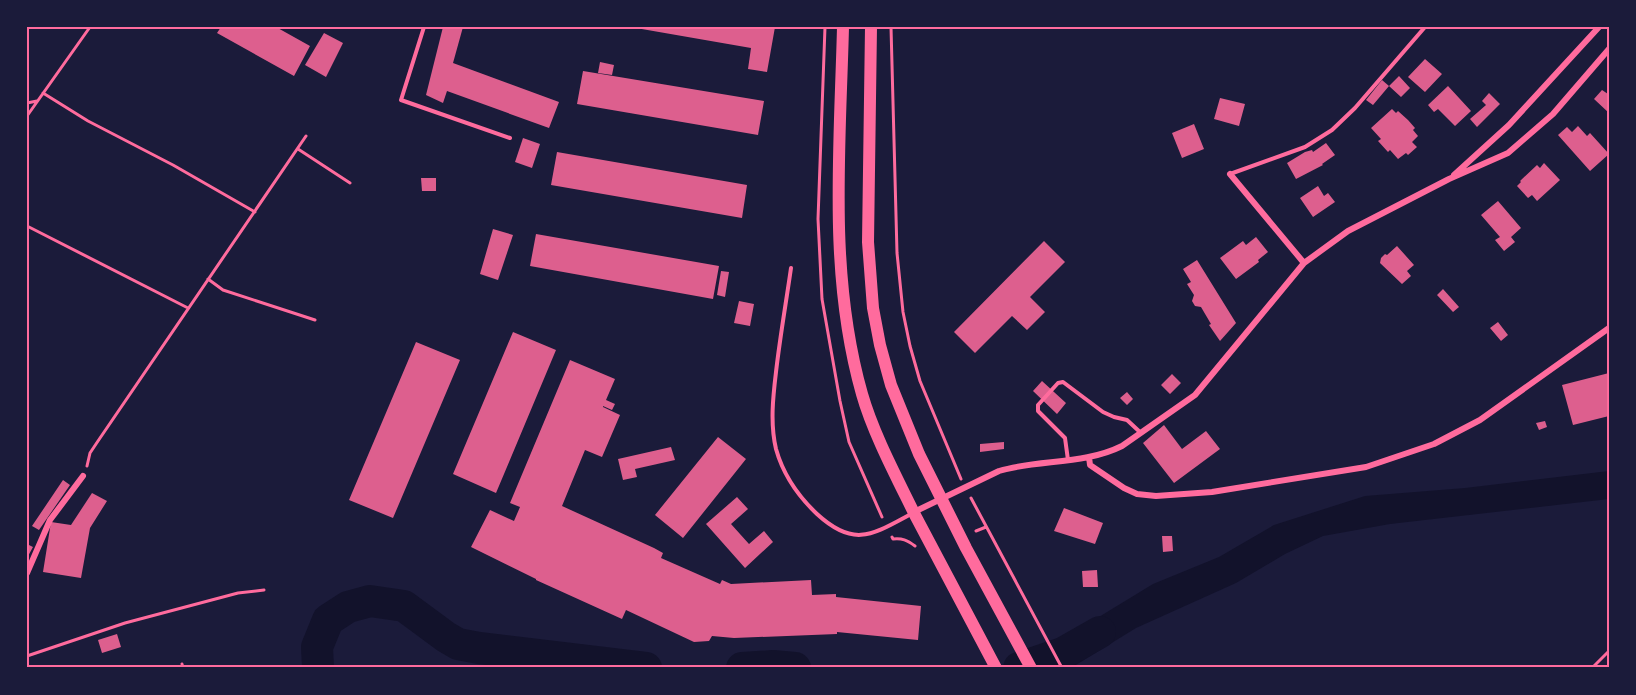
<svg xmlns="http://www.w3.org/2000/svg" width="1636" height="695" font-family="'Varela Round',sans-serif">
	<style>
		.water { fill: #12122b }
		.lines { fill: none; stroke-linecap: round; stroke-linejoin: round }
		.river { stroke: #12122b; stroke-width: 32 }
		.building { fill: #dd5f8e }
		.path { stroke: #ff6b9d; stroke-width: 3 }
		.service { stroke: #ff6b9d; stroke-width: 4 }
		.minor { stroke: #ff6b9d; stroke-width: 6 }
		.primary { stroke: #ff6b9d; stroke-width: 12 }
		.neatline { fill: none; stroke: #ff6b9d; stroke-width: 2 }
	</style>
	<rect width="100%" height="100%" fill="#1b1b3a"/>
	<!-- water -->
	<path class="water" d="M1609 471V499L1390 524 1323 536 1285 554 1236 583 1136 628 1071 668 1056 640 1089 623 1153 584 1219 557 1274 525 1365 496 1465 488Z"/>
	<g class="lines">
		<!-- river -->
		<path class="river" d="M318 668 317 647 328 620 348 607 370 601 404 606 446 637 458 644 479 648 646 668
			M742 668 773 666 795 668
			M1019 668 1063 653 1100 632"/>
	</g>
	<!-- building -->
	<path class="building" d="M221 27H276L310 46 294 76 217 33Z
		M443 27H463L453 63 559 102 549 128 447 91 443 103 426 95Z
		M636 27H775L767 72 748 69 751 48 636 28Z
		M324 33 343 43 326 77 305 65Z
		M1425 59 1442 74 1425 92 1408 77Z
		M600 62 614 65 612 75 598 73Z
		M583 71 764 101 758 135 577 104Z
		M1399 76 1410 88 1401 97 1389 86Z
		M1382 80 1389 86 1373 105 1366 100Z
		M1448 86 1471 111 1455 126 1438 109 1434 112 1428 105Z
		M1602 90 1608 94 1609 93V113L1594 99Z
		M1489 93 1500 104 1477 127 1470 119 1486 105 1482 101Z
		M1220 98 1245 104 1239 126 1214 119Z
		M1392 109 1396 113 1398 111 1408 120 1415 128 1413 130 1418 136 1412 142 1417 147 1408 155 1406 153 1398 159 1390 150 1388 152 1378 141 1381 139 1371 128Z
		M1194 124 1204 149 1182 158 1172 133Z
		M1578 126 1587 136 1590 133 1609 154 1590 171 1558 135 1567 127 1572 132Z
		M523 138 540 144 532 168 515 162Z
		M1326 143 1335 155 1322 164 1323 165 1296 179 1287 163 1305 152 1312 150 1313 152Z
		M557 152 747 185 742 218 551 185Z
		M1544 163 1560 180 1537 201 1532 195 1528 198 1517 186 1521 182 1520 181 1537 165 1540 168Z
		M421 178H436V191H422Z
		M1318 186 1324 196 1328 193 1335 202 1313 217 1300 198Z
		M1498 201 1521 228 1511 237 1515 242 1504 251 1495 240 1500 237 1481 215Z
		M493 229 513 235 498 280 480 274Z
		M536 234 719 266 713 299 530 266Z
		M1256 237 1268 252 1258 260 1259 262 1236 279 1220 258 1243 241 1246 245Z
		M1044 241 1065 262 1030 297 1045 312 1027 330 1012 316 975 353 954 332Z
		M1397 246 1414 265 1407 271 1411 276 1402 284 1380 263 1381 258 1385 254 1387 255Z
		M1197 260 1236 323 1220 341 1209 325 1211 324 1201 307 1195 306 1192 301 1194 295 1187 284 1191 282 1183 269Z
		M721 271 729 272 725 297 717 295Z
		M1443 289 1459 307 1453 312 1437 295Z
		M739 301 754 304 750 326 734 323Z
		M1498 322 1508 335 1501 341 1490 328Z
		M513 332 556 350 496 493 453 474Z
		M416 342 460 360 393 518 349 500Z
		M570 360 615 379 606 400 615 404 612 410 603 406V407L620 415 602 457 585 450 562 506 654 548 663 553 661 558 720 584 722 580 731 584 811 580 812 595 836 594V597L921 606 918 640 837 632V634L734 638 712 636 709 641 694 642 626 610 622 619 536 580V579L471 547 490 510 514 521 520 507 510 503Z
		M1609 373V416L1573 425 1562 385Z
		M1172 374 1181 383 1170 394 1161 385Z
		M1042 381 1066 403 1057 414 1033 391Z
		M1127 392 1133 399 1127 405 1120 398Z
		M1545 421 1547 427 1539 430 1536 423Z
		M1164 425 1182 449 1206 431 1220 449 1174 483 1143 443Z
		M718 437 746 459 683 538 655 515Z
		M1004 442V449L980 452V444Z
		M671 447 675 460 635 469 637 477 623 480 618 459Z
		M63 480 70 485 39 530 32 526Z
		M92 493 107 501 90 528 81 578 43 572 51 522 71 525Z
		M737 497 748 509 731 524 749 544 764 531 773 542 745 568 706 524Z
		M1064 508 1103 523 1095 544 1054 531Z
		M1162 536H1172L1173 551 1163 552Z
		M27 544 33 547 27 558Z
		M1097 570 1098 587H1083L1082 571Z
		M117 634 121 647 102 653 98 640Z"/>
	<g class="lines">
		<!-- path -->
		<path class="path" d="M825 27 818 219 822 299 840 401 849 442 882 517
			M891 27 897 253 903 312 910 346 920 381 961 479
			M43 93 88 121 173 165 255 212
			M27 103 37 101
			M27 116 90 27
			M298 149 350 183
			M27 226 188 308
			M208 279 223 290 315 320
			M87 466 90 453 98 441 306 136
			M971 498 1062 668
			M976 531 986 527
			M892 537 893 539C902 538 907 540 915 546
			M27 656 125 623 238 593 264 590
			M182 664 183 668
			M1592 668 1609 651"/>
		<!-- service -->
		<path class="service" d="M424 27 401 100 510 138
			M1230 174 1305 147 1332 130 1355 108 1425 27
			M791 268C786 303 780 337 776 372 773 397 770 424 776 449 783 474 798 496 817 514 854 548 872 535 911 514
			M1068 460 1065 438 1038 411V405L1058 383 1063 382 1103 412 1114 417 1127 420 1141 433"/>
		<!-- minor -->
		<path class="minor" d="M1454 175 1509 125 1599 27
			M1304 263 1348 231 1449 179 1508 153 1553 114 1609 49
			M1089 457 1090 465 1124 488 1137 494 1156 496 1212 492 1366 467 1434 444 1480 420 1609 328
			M914 512 999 471C1039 459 1084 465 1122 446L1195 395 1304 263 1230 174
			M27 573 50 520 83 476"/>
		<!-- primary -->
		<path class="primary" d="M843 27C840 149 828 275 862 394 873 433 897 478 915 515 942 566 969 617 996 668
			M871 27 868 242 873 308 880 345 891 385 919 454 966 548 1031 668"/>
	</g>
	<!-- border -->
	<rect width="1636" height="695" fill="none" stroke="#1b1b3a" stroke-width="57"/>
	<rect x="28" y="28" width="1580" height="638" class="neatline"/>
</svg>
